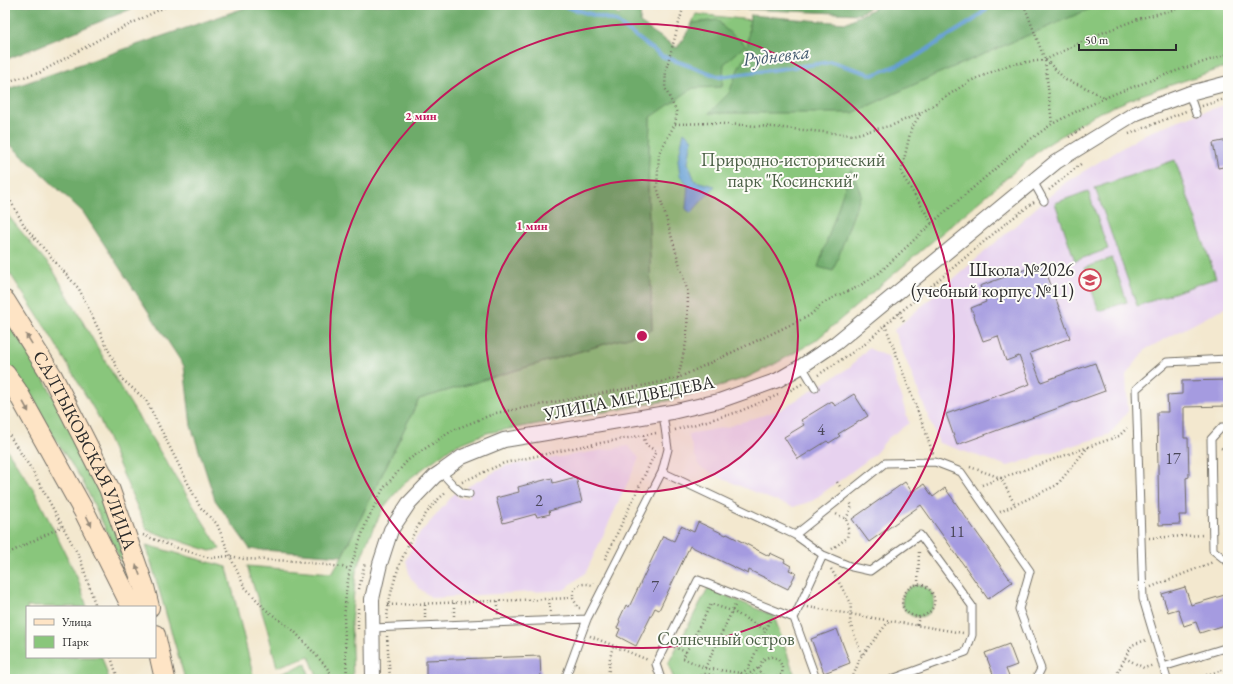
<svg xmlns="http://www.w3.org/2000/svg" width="1233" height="684" font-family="'EB Garamond',serif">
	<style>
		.built { fill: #e7d2ef }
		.green { fill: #89c67b; stroke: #5a7853 }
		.forest { fill: #6eab6b; stroke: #4c6b4b }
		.water { fill: #659fd4; stroke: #486580 }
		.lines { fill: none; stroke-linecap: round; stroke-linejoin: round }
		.stream { stroke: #659fd4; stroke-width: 4 }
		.building { fill: #a59be0 }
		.lane-casing { stroke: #716d64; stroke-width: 9 }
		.street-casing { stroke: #716d64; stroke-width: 16 }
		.secondary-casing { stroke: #716d64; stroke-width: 22 }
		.path { stroke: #716d64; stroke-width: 2.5; stroke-dasharray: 1 3; stroke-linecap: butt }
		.lane { stroke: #fff; stroke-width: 7 }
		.street { stroke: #fff; stroke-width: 14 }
		.secondary { stroke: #fee4c5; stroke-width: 20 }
		.oneway { fill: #948878 }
		.ring { fill: none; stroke: #c2185b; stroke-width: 2 }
		.labels { text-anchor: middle; stroke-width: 4; stroke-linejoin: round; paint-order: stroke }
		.number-label { font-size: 16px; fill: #4a4758 }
		.park-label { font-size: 18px; fill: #4c6147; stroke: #fdfcf7 }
		.poi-label { font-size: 18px; fill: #2b2b2b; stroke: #fdfcf7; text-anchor: end }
		.street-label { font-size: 18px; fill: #2b2b2b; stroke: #fdfcf7 }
		.water-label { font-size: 19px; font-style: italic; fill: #42596f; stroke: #fdfcf7 }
		.centre { fill: #c2185b; stroke: #fdfcf7; stroke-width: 2 }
		.ring-label { font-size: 12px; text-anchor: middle; font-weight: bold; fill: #c2185b; stroke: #fdfcf7; stroke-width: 4; stroke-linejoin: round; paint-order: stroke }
	</style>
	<rect width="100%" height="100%" fill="#fdfcf7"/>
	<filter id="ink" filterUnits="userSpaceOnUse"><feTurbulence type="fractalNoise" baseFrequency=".025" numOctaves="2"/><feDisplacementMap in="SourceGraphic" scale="8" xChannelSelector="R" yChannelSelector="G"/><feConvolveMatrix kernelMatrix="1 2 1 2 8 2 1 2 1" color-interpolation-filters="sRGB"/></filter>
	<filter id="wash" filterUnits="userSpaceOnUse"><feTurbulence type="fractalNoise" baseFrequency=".012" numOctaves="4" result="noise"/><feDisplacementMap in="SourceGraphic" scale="16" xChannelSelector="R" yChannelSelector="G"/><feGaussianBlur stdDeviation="0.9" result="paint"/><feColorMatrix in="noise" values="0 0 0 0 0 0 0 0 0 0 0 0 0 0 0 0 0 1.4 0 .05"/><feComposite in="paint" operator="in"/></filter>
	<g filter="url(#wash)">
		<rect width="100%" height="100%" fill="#f3e8cf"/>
		<!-- built -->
		<path class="built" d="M1228 104V306L1146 349 1126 375 1128 411 1110 434 1008 466 939 443 894 330 1066 182 1145 134 1184 118Z
			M868 348 888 357 894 375 909 423 888 438 874 455 812 501 793 507 768 498 719 477 700 467 695 456 688 434 727 427 780 410 850 367Z
			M628 446 639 458 586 572 564 590 432 598 419 588 410 577 406 560 416 538 455 493 459 498 470 497 467 487 505 466Z"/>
		<!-- green -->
		<path class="green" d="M979 5H1228V67L1222 68 1141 95 1094 115 1042 148 815 341 773 365 746 378 672 400 487 433 452 447 405 482 384 507 369 537 356 572 351 622 353 679H318L309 656 277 667 267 628 247 566 332 573 342 556 419 399 652 330 648 189 650 118 696 14 878 34Z
			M1175 160 1216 278 1137 306 1095 188Z
			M1088 191 1108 249 1075 261 1055 203Z
			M5 212 53 270 122 390 220 549 210 551 147 530 99 418 49 333 5 266Z
			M1112 258 1127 302 1099 311 1084 268Z
			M5 311 103 484 131 577 121 561 82 480 5 364Z
			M5 447 34 490 77 577 87 607H27V657H102L109 679H5Z
			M146 545 227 567 254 679H185Z
			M902 601a16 16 0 1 1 32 0a16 16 0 1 1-32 0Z
			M708 588 774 616 796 679H674L668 664Z
			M306 664 310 679H264Z"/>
		<!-- forest -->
		<path class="forest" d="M5 5H141L5 60Z
			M253 5H605L618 15 635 5H641L640 23 677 48 693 23 718 20 724 28 746 45 724 64 722 87 693 88 650 118 648 189 652 330 419 399 342 556 250 549 215 500 191 426 184 366 83 212 5 140V90Z
			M692 5H873L859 14 697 7Z
			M881 5H1099L935 75 853 113H709L729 93 738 69 747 53 750 15 845 23Z
			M851 169 861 194 833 271 818 267Z"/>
		<!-- water -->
		<path class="water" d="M684 132 692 139 688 163 695 181 715 186 691 213 686 209 688 184 680 176 678 160Z"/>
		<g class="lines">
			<!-- stream -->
			<path class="stream" d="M559 5 615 21 662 56 720 77 832 62 873 75 912 59 975 19 991 5"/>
		</g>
		<g id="blocks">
			<!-- building -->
			<path class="building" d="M1228 140V166L1218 168 1213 143Z
				M1043 263 1070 338 1030 353 1041 382 1095 363 1105 391 957 445 946 414 1030 384 1019 356 1006 361 998 336 983 341 971 308 986 302 980 286Z
				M1228 380V406L1184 407V438H1188L1189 477 1186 478 1187 515H1179L1180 524 1159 525 1157 412H1168L1167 395 1182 394V381Z
				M854 394 868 416 838 434 840 436 829 443 827 441 798 459 784 437 804 425 801 420 832 401 835 406Z
				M576 477 582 502 549 511 550 514 537 517 536 514 503 523 496 498 519 492 518 487 552 478 553 483Z
				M905 482 912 492 924 484 933 497 945 488 1012 582 988 599 921 505 869 542 852 519Z
				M698 522 726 535 727 534 769 556 770 553 785 560 784 562 791 566 789 570 796 573 788 589 749 570 748 574 690 546 659 610 655 608 636 646 617 636 620 629 617 628 620 621 619 620 626 605 629 607 663 536 674 541 681 526 694 532Z
				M1185 587 1191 605 1228 594V624L1200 633 1196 622 1184 626 1178 609 1168 612 1162 594Z
				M837 629 850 663 824 673 811 639Z
				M1009 644 1017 665 1006 669 1010 679H995L985 653Z
				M540 656 541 679H426V660Z"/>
		</g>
	</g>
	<g filter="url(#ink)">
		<use href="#blocks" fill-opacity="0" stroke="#716d64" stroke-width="1"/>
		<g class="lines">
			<!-- lane casing -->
			<g class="lane-casing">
				<path id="lane" d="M1189 93 1196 114
					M1033 181 1044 201
					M802 366 815 388
					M1228 427H1222L1211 439 1213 550 1228 562
					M441 472 454 486 462 493 469 494
					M662 472 795 535 823 555 852 567 870 571 920 535 972 606V635L966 652 892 679
					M795 535 885 463 935 462 961 472 1030 571 1019 609 1041 669 1036 679
					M794 618 823 555
					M372 628 587 619
					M1163 667 1228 647
					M565 679 587 619 662 472 668 449 663 414
					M661 679 656 664 698 580 794 618 816 679
					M1167 679 1143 599 1136 389 1167 362 1228 359"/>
			</g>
			<!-- street casing -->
			<g class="street-casing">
				<path id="street" d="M373 679 372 599 380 564 391 530 409 503 435 476 441 472 462 457 504 440 672 412 719 401 778 380 802 366 836 343 1056 162 1134 114 1190 93 1228 83"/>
			</g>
			<!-- secondary casing -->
			<g class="secondary-casing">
				<g id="secondary">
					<path id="s1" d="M5 301 52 376 109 488 144 587 149 607"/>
					<path d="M5 374 17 391 86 515 132 607"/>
					<path d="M155 635 165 679"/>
				</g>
			</g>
			<!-- path -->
			<path class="path" d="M1024 5 1045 60 1052 124
				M1046 60 1066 80 1080 85 1106 98
				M5 82 39 73 98 40 169 5
				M1202 106 1228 98
				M675 124 710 123 773 127 853 135 893 125 920 113
				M1129 134 1186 111
				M1069 137 1085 127
				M1049 190 1082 163
				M5 191 25 227 79 289 123 380 146 400 200 507 217 524 230 556 244 586 265 609 294 631 324 664 335 679
				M932 223 901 173 911 129 921 113 970 81 1011 64 1045 60 1094 36 1138 19 1191 5
				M899 313 904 321
				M885 325 926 433 933 454
				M818 375 865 344 885 325 1005 224 1034 202
				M678 378 687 338 688 293 657 187 659 153 675 124 677 113 665 88 666 69 684 5
				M787 392 802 384
				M5 429 32 470 80 558 96 607
				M675 430 738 412 778 395
				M1221 448 1228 451
				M970 467 1001 478 1015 505
				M462 482 504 463 578 447 656 433
				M837 482 841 488
				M982 485 1088 447
				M1000 512 1057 485 1088 447 1119 436 1127 428
				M846 519 852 506 850 502
				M143 535 180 549 210 558 230 556 244 559 295 561 342 567 350 569
				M1149 538 1204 535
				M832 549 847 538 848 533V525L846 519 836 514
				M5 555 63 526
				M605 559 656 451 646 445 643 435
				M831 569 851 603 850 623 862 655
				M918 585 919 551
				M1151 587 1213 562
				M359 589 365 562
				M573 598 578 608H582
				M549 599 550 612
				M498 601V615
				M454 603V617
				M388 605 573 598C572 585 582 582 593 585L594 583
				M808 607 963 633
				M425 618V604
				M387 619C389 584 410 531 433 505 437 500 442 496 447 492
				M917 625 919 617C930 615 939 604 932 593 915 566 882 611 919 617
				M358 629V606
				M387 636 390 679
				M590 636 648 660
				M674 647 686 652 683 658 705 668 741 673 743 679
				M686 652 711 604 732 611 766 630
				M111 657 118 679
				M1125 658 1144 668 1154 665
				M705 668 736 603
				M741 673 748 669 771 618
				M744 676H761
				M347 679 344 621 346 592 350 569 366 523 383 489 408 460 453 430 496 413 652 384 678 378 809 316 822 304 836 296 858 287 879 273 932 223 974 187 1024 144 1052 124 1079 110 1114 94 1176 71 1228 54
				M608 679 610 658 613 646
				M699 679 703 674H708L717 677 739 676
				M735 679C740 677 755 672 758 668 761 665 761 662 763 660 775 651 784 663 782 674 772 681 762 680 758 668
				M852 679 860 658 889 621
				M1114 679 1132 645 1146 640
				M1195 679 1228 668"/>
			<!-- lane -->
			<use href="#lane" class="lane"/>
			<!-- street -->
			<use href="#street" class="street"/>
			<!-- secondary -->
			<use href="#secondary" class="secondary"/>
		</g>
		<!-- one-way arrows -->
		<defs><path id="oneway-solid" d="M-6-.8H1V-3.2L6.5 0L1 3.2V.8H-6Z"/></defs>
		<g class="oneway">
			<use href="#oneway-solid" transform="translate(29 339) rotate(-122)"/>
			<use href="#oneway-solid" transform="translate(26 407) rotate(61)"/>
			<use href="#oneway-solid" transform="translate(89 521) rotate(63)"/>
			<use href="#oneway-solid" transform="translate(138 570) rotate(-110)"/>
		</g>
	</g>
	<!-- distance rings -->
	<circle cx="642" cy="336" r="156" fill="#c2185b" fill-opacity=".12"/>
	<g class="ring">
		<circle cx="642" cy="336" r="156"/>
		<circle cx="642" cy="336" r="312"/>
	</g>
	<!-- icons -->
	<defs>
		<g id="school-ring" transform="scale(1.15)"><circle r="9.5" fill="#fdfcf7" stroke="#d1495b" stroke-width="1.5"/><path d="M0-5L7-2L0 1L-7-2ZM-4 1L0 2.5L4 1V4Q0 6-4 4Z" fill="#d1495b"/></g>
	</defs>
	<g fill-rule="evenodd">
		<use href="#school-ring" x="1090" y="280"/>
	</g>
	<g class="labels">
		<!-- number labels -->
		<g class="number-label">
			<text x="821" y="435">4</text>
			<text x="1173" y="464">17</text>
			<text x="539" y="506">2</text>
			<text x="957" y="537">11</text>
			<text x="655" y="592">7</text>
		</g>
		<!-- park labels -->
		<g class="park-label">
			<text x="793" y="166">Природно-исторический<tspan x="793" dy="21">парк "Косинский"</tspan></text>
			<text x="726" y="645">Солнечный остров</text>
		</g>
		<!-- poi labels -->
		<g class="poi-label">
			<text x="1074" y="276">Школа №2026<tspan x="1074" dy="21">(учебный корпус №11)</tspan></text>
		</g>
		<!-- street labels -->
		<g class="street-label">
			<text transform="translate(629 398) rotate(-11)" y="6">УЛИЦА МЕДВЕДЕВА</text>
			<text dy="6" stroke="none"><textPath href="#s1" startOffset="170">САЛТЫКОВСКАЯ УЛИЦА</textPath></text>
		</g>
		<!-- water labels -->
		<g class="water-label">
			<text transform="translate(776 55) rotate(-7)" y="7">Рудневка</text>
		</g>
	</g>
	<circle cx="642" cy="336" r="6" class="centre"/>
	<g class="ring-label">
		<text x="421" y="120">2 мин</text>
		<text x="532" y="230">1 мин</text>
	</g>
	<!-- margin -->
	<rect width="1233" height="684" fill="none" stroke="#fdfcf7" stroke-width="20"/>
	<!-- legend -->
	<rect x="26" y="606" width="130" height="52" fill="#fdfcf7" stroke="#a9a8a5"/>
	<rect x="34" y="619" width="20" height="6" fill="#fee4c5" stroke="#a9a8a5"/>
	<text x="62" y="626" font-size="12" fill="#2b2b2b">Улица</text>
	<rect x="34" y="636" width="20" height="12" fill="#89c67b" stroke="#a9a8a5"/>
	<text x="62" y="646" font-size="12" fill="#2b2b2b">Парк</text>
	<!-- scale -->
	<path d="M1079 44v6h97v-6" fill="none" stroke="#2b2b2b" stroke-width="2"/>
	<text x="1085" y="44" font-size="12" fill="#2b2b2b" stroke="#fdfcf7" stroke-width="3" paint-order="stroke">50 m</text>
</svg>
